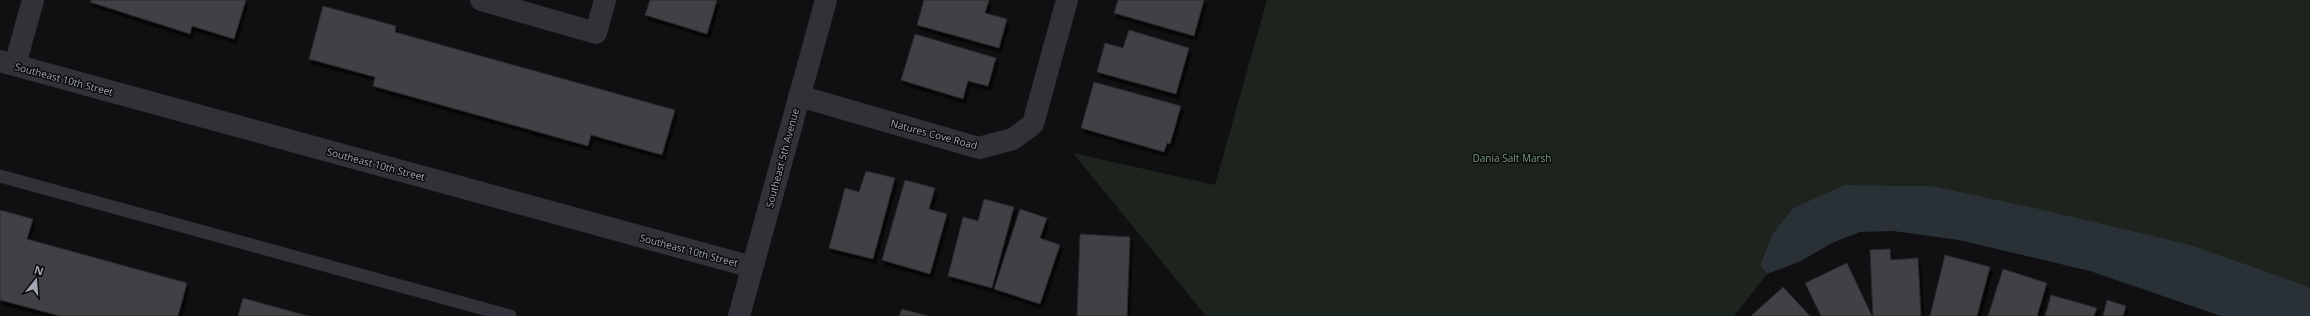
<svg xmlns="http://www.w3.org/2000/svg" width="2310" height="316" font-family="'Open Sans',sans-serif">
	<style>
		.green { fill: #1c241d }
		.water { fill: #293137 }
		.building { fill: #3f4045; stroke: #2a2a2e; filter: url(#shadow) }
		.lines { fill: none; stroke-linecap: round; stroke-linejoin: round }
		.service { stroke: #313237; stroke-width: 13 }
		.minor { stroke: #313237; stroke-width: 22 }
		.tertiary { stroke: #313237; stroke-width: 22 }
		.labels { text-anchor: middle; stroke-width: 3; stroke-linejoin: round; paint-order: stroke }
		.street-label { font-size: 10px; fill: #a1a7b3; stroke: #0b0b0d }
		.park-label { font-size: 10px; fill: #779f78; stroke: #0b0b0d }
	</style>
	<defs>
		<filter id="shadow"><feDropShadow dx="2.5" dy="4.5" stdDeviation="0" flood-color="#0009"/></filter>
	</defs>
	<rect width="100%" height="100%" fill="#101012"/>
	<!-- green -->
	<path class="green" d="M1267 0H2310V289L2191 245 1932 186 1844 185 1793 208 1773 233 1760 265 1767 274 1734 316H1206L1073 153 1215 185Z"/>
	<!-- water -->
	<path class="water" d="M1844 185 1932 186 2039 209 2191 245 2306 286 2310 289V316H2221L2090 271 1959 240 1893 231 1860 232 1832 243 1799 262 1767 274 1760 265 1773 233 1793 208Z"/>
	<!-- building -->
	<path class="building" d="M91 0H246L234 39 192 26 190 34 90 2Z
		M650 0H717L707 34 645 15Z
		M924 0H989L985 13 1007 19 999 48 917 25Z
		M1118 0H1204L1194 36 1114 13Z
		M323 6 396 26 395 32 675 110 662 155 591 135 588 146 373 86 375 77 309 59Z
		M1129 30 1189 48 1176 94 1097 72 1105 43 1123 48Z
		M915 34 996 58 988 86 968 81 963 99 901 80Z
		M1094 82 1181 106 1170 144 1167 143 1164 152 1081 128Z
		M866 171 895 178 873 259 829 248 845 188 859 192Z
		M905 180 935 188 929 209 947 214 930 274 882 260Z
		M984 199 1014 207 992 288 948 276 963 217 978 221Z
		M1020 209 1047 218 1040 238 1060 245 1040 304 994 289Z
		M0 210 33 219 27 239 187 283 178 316H60L0 300Z
		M1080 234 1130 237 1127 316H1077Z
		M1890 249 1891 260 1918 258 1921 316H1873L1870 250Z
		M1945 255 1990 267 1977 316H1930Z
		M1847 263 1872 316H1821L1805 283Z
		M2003 269 2047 283 2037 316H1988Z
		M1783 287 1810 316H1751Z
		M2051 295 2097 308 2094 316H2045Z
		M243 298 308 316H238Z
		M2107 300 2126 306 2123 316H2103Z
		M902 309 928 316H899Z"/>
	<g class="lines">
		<!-- service -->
		<path class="service" d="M0 176 510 316"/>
		<!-- minor -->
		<path class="minor" d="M481 0 596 33 605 0
			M0 61 752 267
			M15 65 33 0
			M799 96 979 148 1013 139 1033 124 1067 0"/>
		<!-- tertiary -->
		<path class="tertiary" d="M739 316 826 0"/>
	</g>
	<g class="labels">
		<!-- street labels -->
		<g class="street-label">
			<text transform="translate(64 79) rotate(15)" y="4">Southeast 10th Street</text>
			<text transform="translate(934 134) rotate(15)" y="4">Natures Cove Road</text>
			<text transform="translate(782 158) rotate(-75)" y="4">Southeast 5th Avenue</text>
			<text transform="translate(376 164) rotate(15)" y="4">Southeast 10th Street</text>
			<text transform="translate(689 250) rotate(15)" y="4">Southeast 10th Street</text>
		</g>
		<!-- park labels -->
		<g class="park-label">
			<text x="1512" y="162">Dania Salt Marsh</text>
		</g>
	</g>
	<!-- north arrow -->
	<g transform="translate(36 280) rotate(17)" stroke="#0b0b0d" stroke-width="3" paint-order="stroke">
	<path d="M0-3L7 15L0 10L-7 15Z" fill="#a1a7b3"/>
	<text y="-6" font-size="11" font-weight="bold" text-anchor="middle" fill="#a1a7b3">N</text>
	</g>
</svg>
